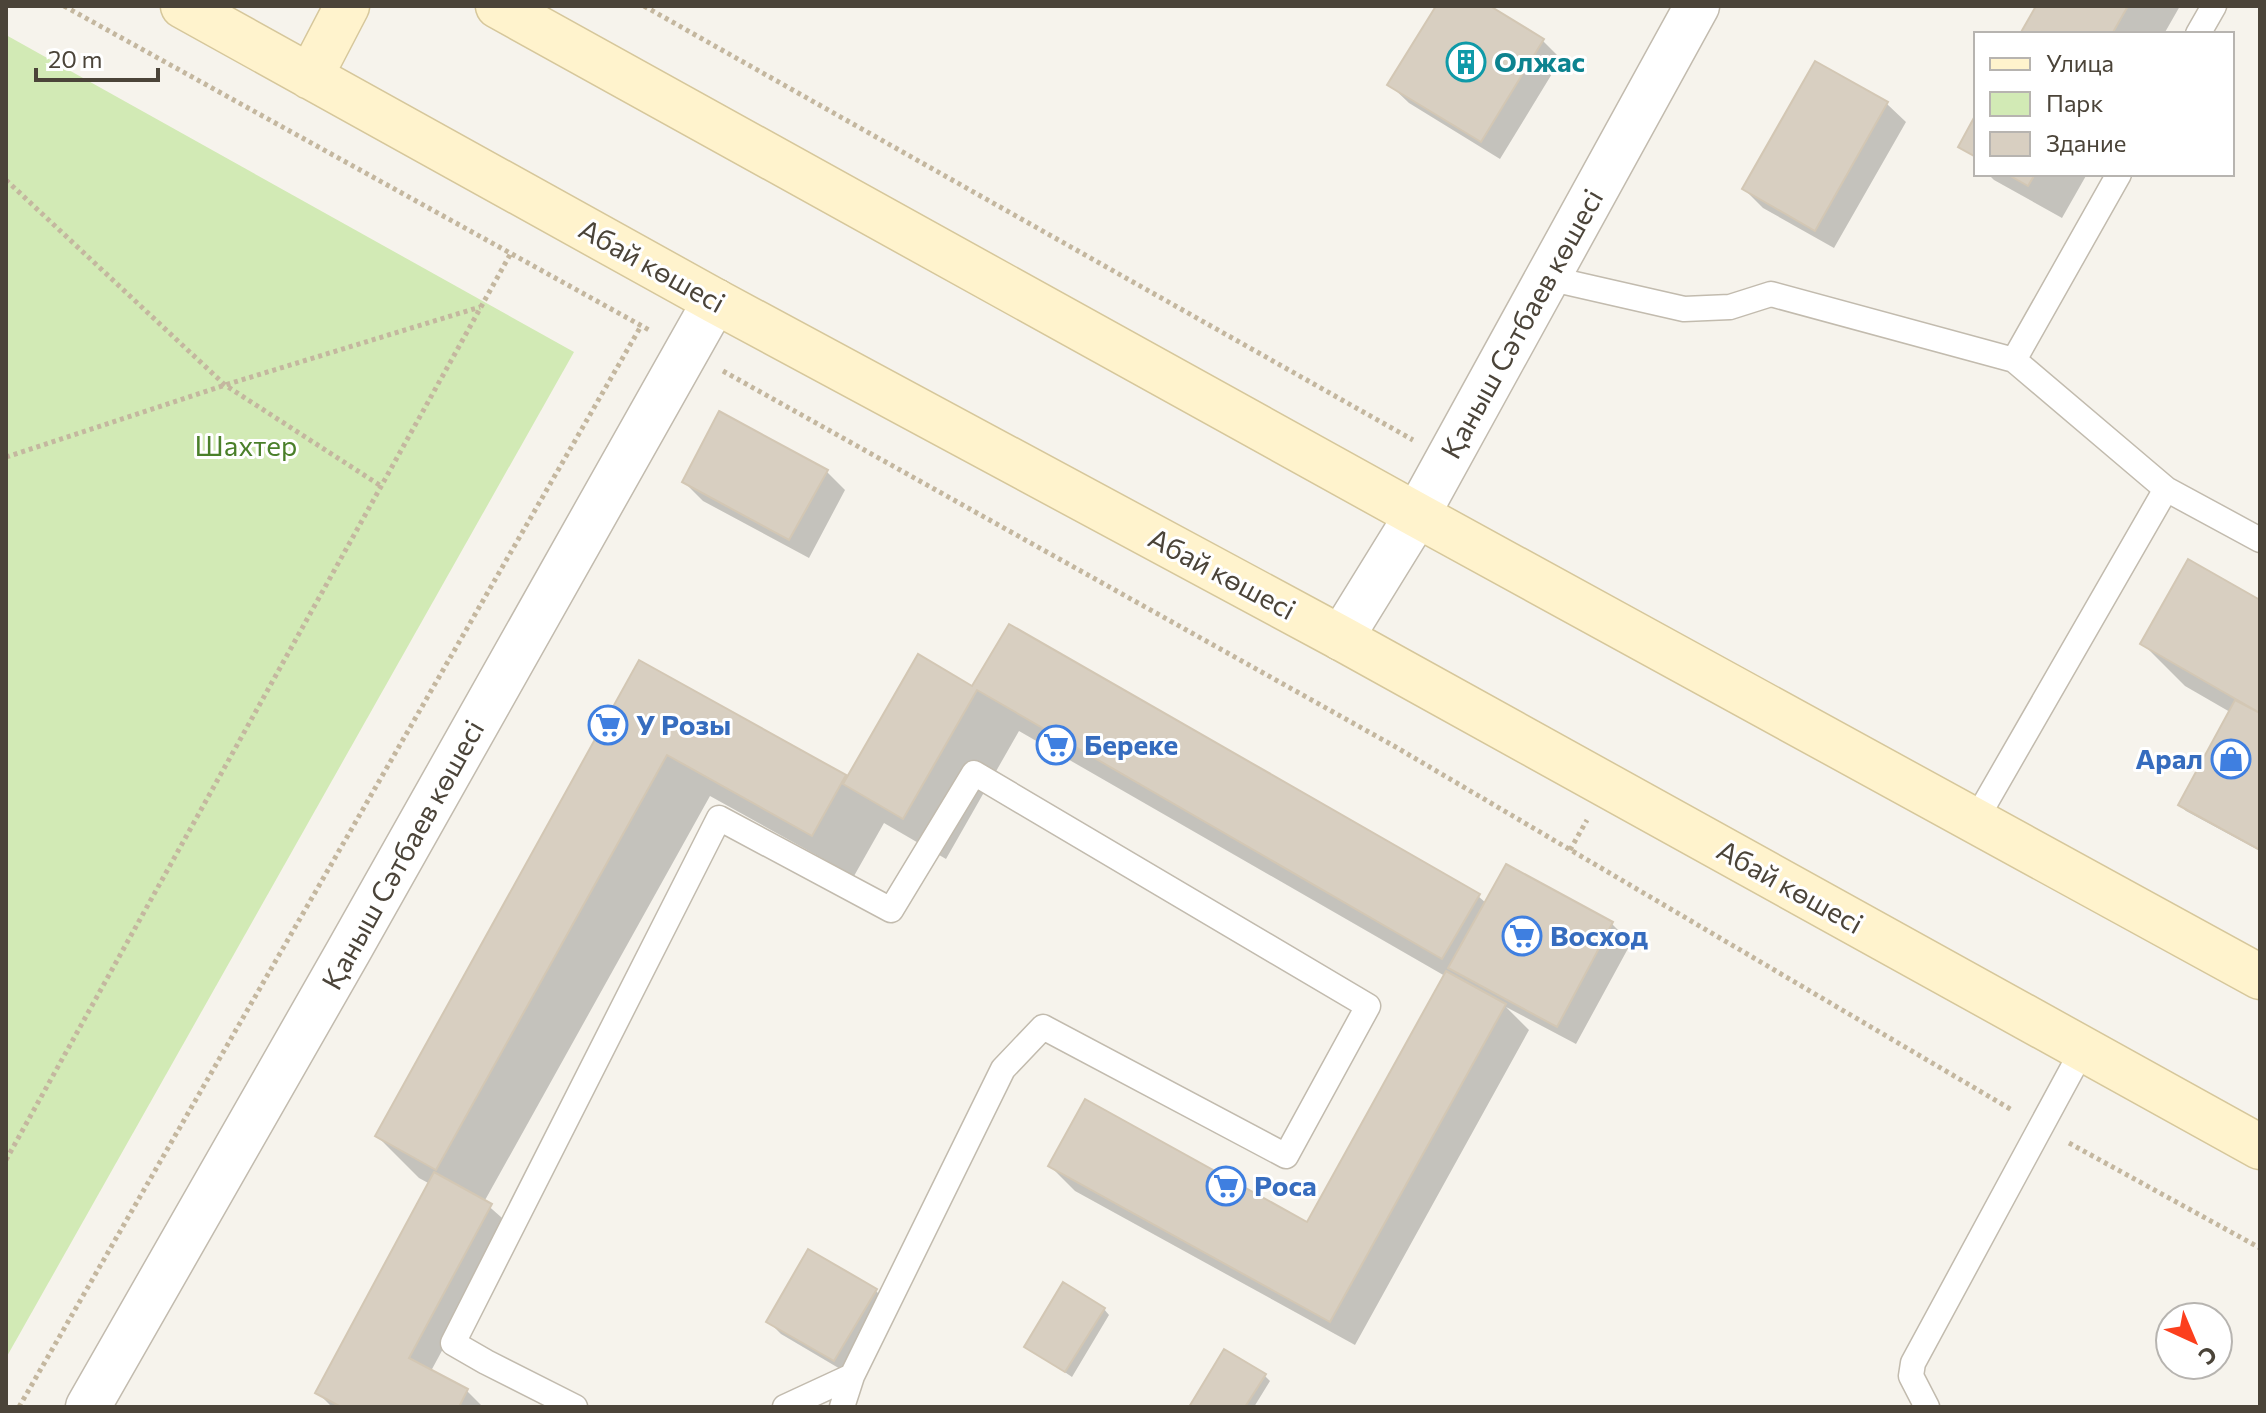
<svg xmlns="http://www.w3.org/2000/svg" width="2266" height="1413" font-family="Commissioner,sans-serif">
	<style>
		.green { fill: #d2eab5 }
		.shadow { fill: #0003 }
		.building { fill: #d8cfc1; stroke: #d3c7b4; stroke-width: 2 }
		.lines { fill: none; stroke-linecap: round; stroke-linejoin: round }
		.service-casing { stroke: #c2bbae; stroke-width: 27 }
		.minor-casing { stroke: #c2bbae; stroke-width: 47 }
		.tertiary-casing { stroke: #c2bbae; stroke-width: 47 }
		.secondary-casing { stroke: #d6c79b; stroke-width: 47 }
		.path { stroke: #c4b79f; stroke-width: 5; stroke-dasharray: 4 4; stroke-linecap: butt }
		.service { stroke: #fff; stroke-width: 24 }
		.minor { stroke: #fff; stroke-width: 44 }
		.tertiary { stroke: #fff; stroke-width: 44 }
		.secondary { stroke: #fff3cd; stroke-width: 44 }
		.labels { text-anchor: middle; stroke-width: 6; stroke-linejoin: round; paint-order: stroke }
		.culture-label { font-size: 28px; font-weight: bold; fill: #0d838f; stroke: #fff; text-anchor: start }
		.street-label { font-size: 28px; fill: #4b4439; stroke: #fff }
		.park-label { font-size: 28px; fill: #4a7f2a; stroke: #fff }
		.shop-label { font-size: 28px; font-weight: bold; fill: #366cbe; stroke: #fff; text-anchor: start }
	</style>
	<rect width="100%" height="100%" fill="#f6f3ec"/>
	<!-- green -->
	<path class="green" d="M6 35 574 352 6 1358Z"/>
	<!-- shadow -->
	<path class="shadow" d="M1438 6H1486L1542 40 1561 59 1500 159 1409 103 1390 85Z
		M2038 6H2180L2164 34H2022Z
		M1887 104 1906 122 1834 248 1763 208 1744 189Z
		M1988 174H2087L2062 218 1994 180Z
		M826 471 845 490 809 558 703 501 684 482Z
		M2260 602V851L2186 811 2180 805 2230 712 2185 686 2143 644Z
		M1010 626 1478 896 1486 903 1506 866 1612 924 1631 943 1576 1044 1506 1007 1529 1030 1355 1345 1075 1191 1050 1166 1308 1224 1445 976 1019 731 946 859 884 823 854 876 710 796 484 1202 510 1225 431 1371 467 1391 483 1407H332L317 1392 430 1184 419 1178 377 1136 640 663 848 779 973 689Z
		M876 1291 888 1303 847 1373 781 1334 769 1322Z
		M1104 1309 1109 1315 1072 1377 1026 1346Z
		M1264 1375 1270 1381 1254 1407H1191Z"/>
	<!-- building -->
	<path class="building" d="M1436 6H1490L1544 39 1481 142 1387 85Z
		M2036 6H2128L2112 34H2020Z
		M1815 61 1888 102 1815 231 1742 189Z
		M1976 114V157L1958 147Z
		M2007 174H2035L2028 186Z
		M719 411 828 470 789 540 682 482Z
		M2188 559 2260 600V713L2140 644Z
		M1009 624 1480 894 1442 959 977 690 903 819 843 784 918 654 972 686Z
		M639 660 846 775 812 836 667 755 436 1170 375 1136Z
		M2235 700 2260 713V850L2178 805Z
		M1506 864 1613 922 1557 1027 1448 968Z
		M1446 971 1506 1004 1330 1322 1048 1166 1085 1099 1307 1222Z
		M434 1172 492 1204 409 1358 468 1389 459 1407H341L315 1393Z
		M808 1249 877 1289 834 1361 766 1322Z
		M1063 1282 1105 1308 1065 1372 1024 1347Z
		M1224 1349 1266 1374 1245 1407H1189Z"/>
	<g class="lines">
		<!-- service casing -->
		<g class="service-casing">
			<path id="service" d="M2198 34 2214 6
				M1548 278 1684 309 1730 307 1771 294 2014 360 2166 489
				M2014 360 2119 174
				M1975 821 2166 489 2260 540
				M575 1407 486 1362 453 1343 719 818 891 910 974 773 1368 1006 1286 1156 1043 1027 1003 1069 852 1376 842 1407
				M785 1407 852 1376
				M1927 1407 1911 1376 1913 1363 2083 1049"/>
		</g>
		<!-- minor casing -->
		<g class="minor-casing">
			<path id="minor" d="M1341 638 1417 515 1697 6"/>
		</g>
		<!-- tertiary casing -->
		<g class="tertiary-casing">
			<path id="tertiary" d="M88 1407 348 952 715 301"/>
		</g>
		<!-- secondary casing -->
		<g class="secondary-casing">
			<path id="secondary" d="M183 6 715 301 1341 638 2260 1147
				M498 6 1417 515 2260 977
				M310 77 347 6"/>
		</g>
		<!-- path -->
		<path class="path" d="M64 6 651 331
			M644 6 1413 440
			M6 180 225 385 381 486
			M723 371 1394 746 2012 1110
			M6 457 225 385 480 307
			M1570 850 1587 820
			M2069 1143 2260 1248
			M6 1160 511 253
			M19 1407 641 326"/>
		<!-- service -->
		<use href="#service" class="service"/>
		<!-- minor -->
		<use href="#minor" class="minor"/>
		<!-- tertiary -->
		<use href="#tertiary" class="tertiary"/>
		<!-- secondary -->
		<use href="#secondary" class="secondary"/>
	</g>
	<!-- icons -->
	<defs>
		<g id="building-ring" transform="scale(2)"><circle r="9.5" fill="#fff" stroke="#0f9aa8" stroke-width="1.5"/><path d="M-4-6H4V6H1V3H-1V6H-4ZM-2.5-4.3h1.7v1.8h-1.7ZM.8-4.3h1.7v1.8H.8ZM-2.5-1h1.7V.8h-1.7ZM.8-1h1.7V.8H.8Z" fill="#0f9aa8"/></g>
		<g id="supermarket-ring" transform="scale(2)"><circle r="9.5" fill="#fff" stroke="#3f7fe0" stroke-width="1.5"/><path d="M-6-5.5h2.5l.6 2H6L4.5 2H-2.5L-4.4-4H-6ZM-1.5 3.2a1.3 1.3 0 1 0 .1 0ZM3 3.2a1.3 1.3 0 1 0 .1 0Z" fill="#3f7fe0"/></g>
		<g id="shop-ring" transform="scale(2)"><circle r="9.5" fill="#fff" stroke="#3f7fe0" stroke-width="1.5"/><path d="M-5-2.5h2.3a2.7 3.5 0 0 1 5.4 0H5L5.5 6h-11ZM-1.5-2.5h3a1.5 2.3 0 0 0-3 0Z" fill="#3f7fe0"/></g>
	</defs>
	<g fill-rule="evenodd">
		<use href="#building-ring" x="1466" y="62"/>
		<use href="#supermarket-ring" x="608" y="725"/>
		<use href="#supermarket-ring" x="1056" y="745"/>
		<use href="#shop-ring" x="2231" y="759"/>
		<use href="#supermarket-ring" x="1522" y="936"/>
		<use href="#supermarket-ring" x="1226" y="1186"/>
	</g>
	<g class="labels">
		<!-- culture labels -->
		<g class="culture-label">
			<text x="1494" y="72">Олжас</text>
		</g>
		<!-- street labels -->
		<g class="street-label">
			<text transform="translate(652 266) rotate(29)" y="10">Абай көшесі</text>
			<text transform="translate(1522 324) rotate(-61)" y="10">Қаныш Сәтбаев көшесі</text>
			<text transform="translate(1222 574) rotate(28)" y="10">Абай көшесі</text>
			<text transform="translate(403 855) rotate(-61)" y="10">Қаныш Сәтбаев көшесі</text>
			<text transform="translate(1790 887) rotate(29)" y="10">Абай көшесі</text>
		</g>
		<!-- park labels -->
		<g class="park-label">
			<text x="246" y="456">Шахтер</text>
		</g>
		<!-- shop labels -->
		<g class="shop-label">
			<text x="636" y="735">У Розы</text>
			<text x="1084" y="755">Береке</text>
			<text x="2203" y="769" text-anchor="end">Арал</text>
			<text x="1550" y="946">Восход</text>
			<text x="1254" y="1196">Роса</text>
		</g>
	</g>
	<!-- border -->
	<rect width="2266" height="1413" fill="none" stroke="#4b4439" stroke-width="16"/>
	<!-- legend -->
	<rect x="1974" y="32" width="260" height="144" fill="#ffffff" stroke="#b7b4b0" stroke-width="2"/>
	<rect x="1990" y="58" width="40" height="12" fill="#fff3cd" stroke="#b7b4b0" stroke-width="2"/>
	<text x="2046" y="72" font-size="24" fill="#4b4439">Улица</text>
	<rect x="1990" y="92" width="40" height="24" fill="#d2eab5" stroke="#b7b4b0" stroke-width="2"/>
	<text x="2046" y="112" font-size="24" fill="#4b4439">Парк</text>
	<rect x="1990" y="132" width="40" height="24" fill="#d8cfc1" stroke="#b7b4b0" stroke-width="2"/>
	<text x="2046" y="152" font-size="24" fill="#4b4439">Здание</text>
	<!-- north arrow -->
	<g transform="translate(2194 1341) rotate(136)"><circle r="38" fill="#ffffff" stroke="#b7b4b0" stroke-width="2"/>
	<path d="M0-6L14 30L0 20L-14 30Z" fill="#fc3f1d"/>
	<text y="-12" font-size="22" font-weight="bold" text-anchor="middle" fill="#4b4439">С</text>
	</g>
	<!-- scale -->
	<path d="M36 68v12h122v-12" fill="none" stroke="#4b4439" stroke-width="4"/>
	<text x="48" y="68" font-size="24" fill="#4b4439" stroke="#ffffff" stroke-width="6" paint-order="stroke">20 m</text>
</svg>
